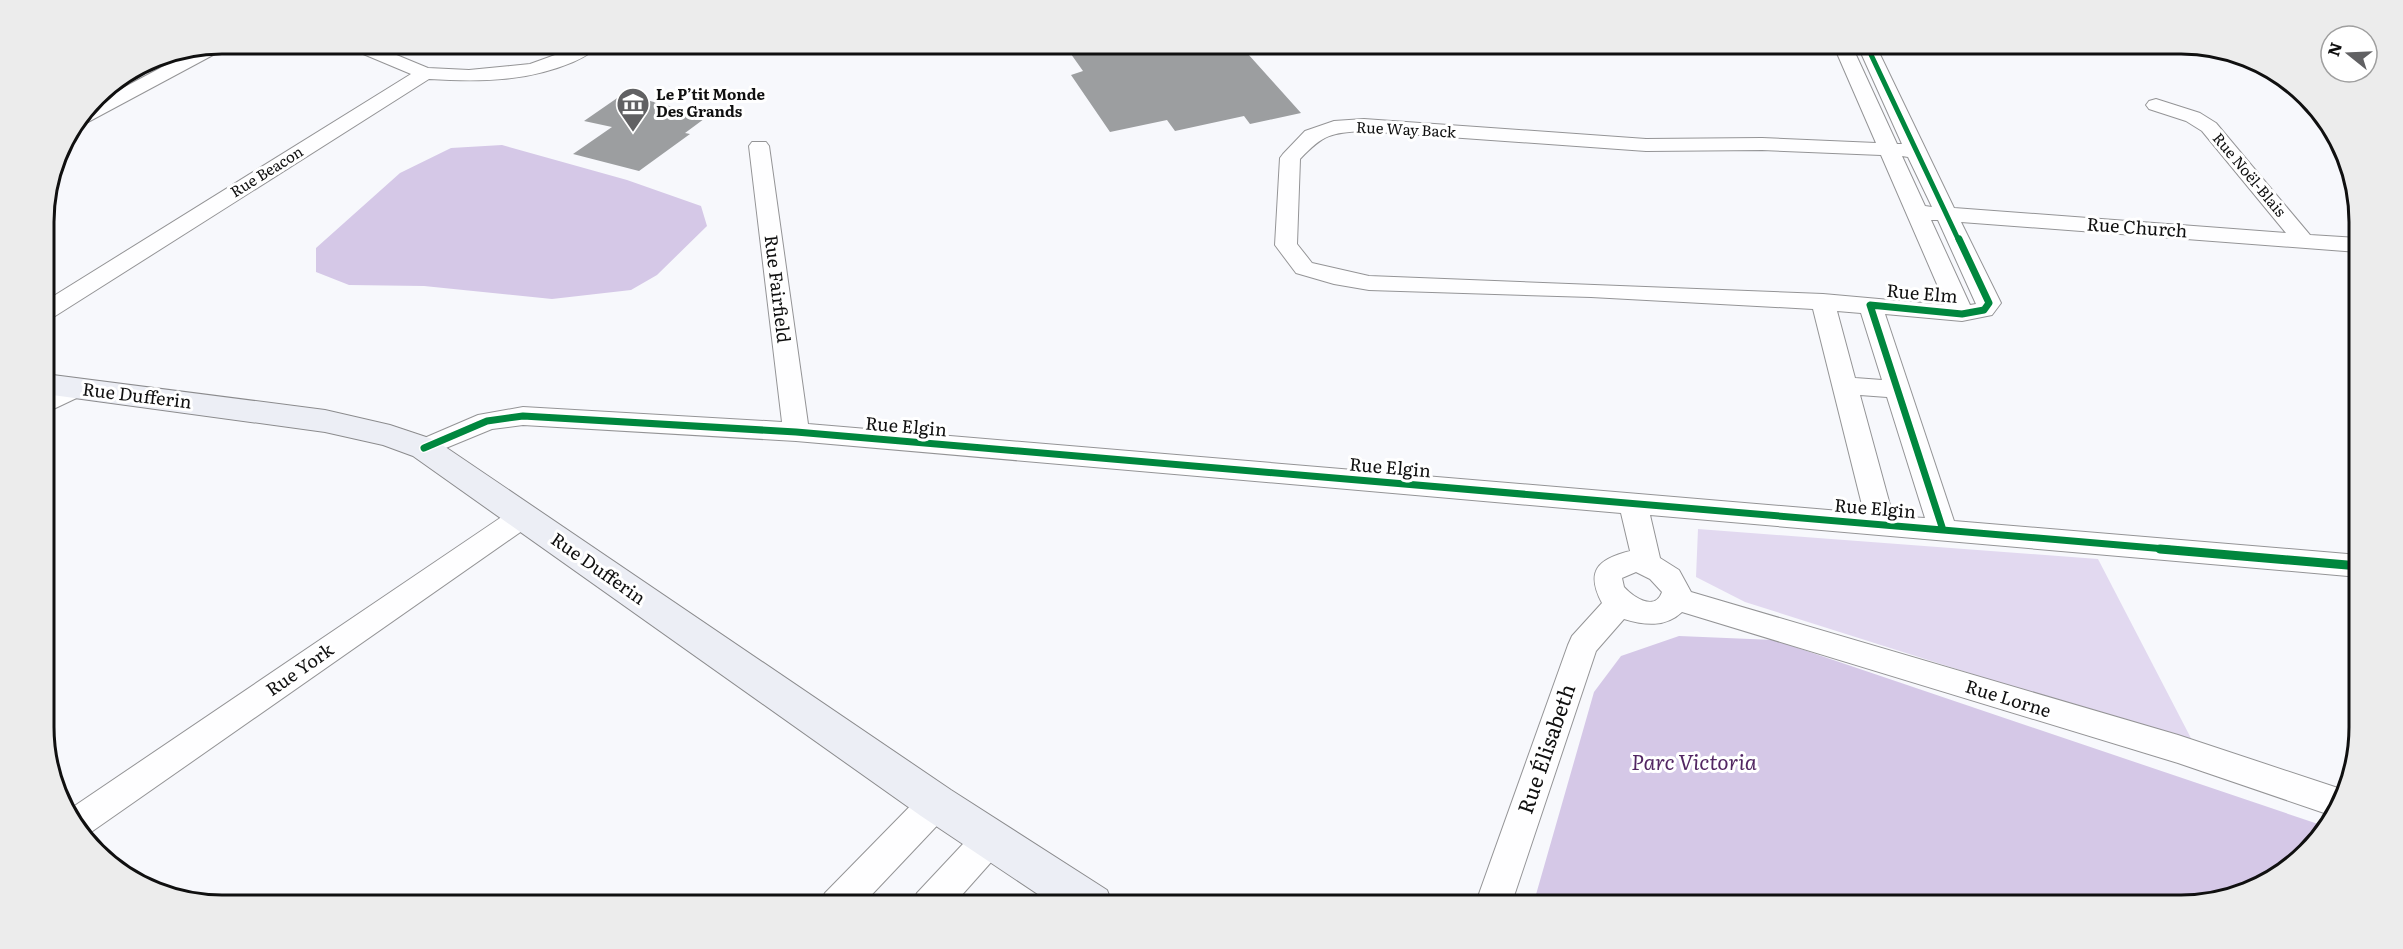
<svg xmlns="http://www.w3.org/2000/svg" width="2403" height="949" font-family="Literata,serif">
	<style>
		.green { fill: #e2d9f0 }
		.forest { fill: #d5c8e7 }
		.building { fill: #9c9ea0 }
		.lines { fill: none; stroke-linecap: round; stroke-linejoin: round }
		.minor-casing { stroke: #949496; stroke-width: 2 }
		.secondary-casing { stroke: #8b8b8d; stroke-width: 2 }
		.minor { fill: #fefeff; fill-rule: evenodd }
		.secondary { fill: #eceef5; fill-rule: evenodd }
		.cycleway-far2-casing { stroke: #fff; stroke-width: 8 }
		.cycleway-far1-casing { stroke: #fff; stroke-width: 10 }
		.cycleway-casing { stroke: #fff; stroke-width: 13 }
		.cycleway-far2 { stroke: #00873e; stroke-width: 5 }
		.cycleway-far1 { stroke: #00873e; stroke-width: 7 }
		.cycleway { stroke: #00873e; stroke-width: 9 }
		.labels { text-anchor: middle; stroke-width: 6; stroke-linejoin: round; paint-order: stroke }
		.far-poi-label { font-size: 15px; font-weight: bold; fill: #101010; stroke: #fff; text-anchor: start }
		.far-street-label { font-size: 15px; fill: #101010; stroke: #fff }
		.street-label { font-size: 18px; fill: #101010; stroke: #fff }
		.near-street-label { font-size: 21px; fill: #101010; stroke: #fff }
		.near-park-label { font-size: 21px; font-style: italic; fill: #522662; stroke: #fff }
		.rim { fill: none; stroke: #101010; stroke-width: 3 }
	</style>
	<rect width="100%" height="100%" fill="#f7f8fc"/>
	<!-- green -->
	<path class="green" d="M1698 529 2098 559 2194 744 1745 602 1696 577Z"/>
	<!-- forest -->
	<path class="forest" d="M502 145 627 180 701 206 707 226 657 275 631 290 552 299 424 286 349 285 316 272V248L400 173 451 148Z
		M1679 636 1774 640 2327 827C2312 856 2269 885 2239 896 2224 901 2207 902 2192 905H1533L1594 692 1621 656Z"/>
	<!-- building -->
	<path class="building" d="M1082 44H1239L1301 113 1250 124 1244 116 1175 131 1167 120 1110 132 1071 75 1083 71 1066 47Z
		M623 94 708 116 685 133 690 134 639 171 573 154 612 127 584 121Z"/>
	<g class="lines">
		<!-- minor casing -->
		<g class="minor-casing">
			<path id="minor" d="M222 44H229L226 48 88 122 77 123 91 105 198 48Z
				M346 44H370L428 68 469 70 530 64 566 51 579 44H600C594 52 582 58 573 62 526 82 478 82 429 79L52 318 45 320 44 302 411 74 349 48Z
				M1833 44H1851L1897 144H1902L1857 44H1875L1954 208 2286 233 2202 131 2186 121 2149 109 2146 105 2149 101 2156 99 2200 113 2216 123 2310 235 2358 238V252L1961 222 2001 303 1992 315 1962 321 1885 314 1954 521 2359 555V577L1650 515 1660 558 1679 570 1691 592 2178 735 2347 791 2333 816 2178 763 1682 612C1665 628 1644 625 1624 619L1596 651 1511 905H1475L1568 645 1572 636 1602 603C1585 571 1598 559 1630 551L1621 513 796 441 523 425 492 429 424 457 415 454 411 448 415 442 478 415 523 407 782 422 749 146 752 142H766L769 146 808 424 1864 513 1813 309 1591 297 1369 290 1334 284 1296 273 1275 245 1280 158 1283 154 1305 131 1334 121 1364 119 1646 139 1762 138 1876 143ZM1364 131 1646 151 1762 150 1881 155 1946 305 1823 294 1369 276 1312 263 1297 244 1300 159C1324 134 1330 133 1364 131ZM1902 156 1908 157 1932 207 1925 206ZM1931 220H1938L1976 304 1970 305ZM1837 311 1861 313 1882 380 1855 378ZM1860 395 1887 397 1925 518 1893 516ZM1636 572 1650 579 1662 592C1655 612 1633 597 1624 587L1622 578Z
				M76 380 85 382 89 388 85 394 45 413V393Z
				M522 507 532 510 536 517 532 524 84 837 70 809 512 510Z
				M936 788 948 792 953 803 948 814 862 905H820L825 893 924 792Z
				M989 824 1001 829 1006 840 1001 851 953 905H912L917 893 977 829Z"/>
		</g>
		<!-- secondary casing -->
		<g class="secondary-casing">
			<path id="secondary" d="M45 374 325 410 390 425 435 440 951 790 1107 890 1113 905H1054L921 816 413 456 383 445 325 432 45 394Z"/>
		</g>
		<!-- minor -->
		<use href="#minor" class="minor"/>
		<!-- secondary -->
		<use href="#secondary" class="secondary"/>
		<!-- cycleway-far2 casing -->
		<g class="cycleway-far2-casing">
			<path id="cycleway-far2" d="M1866 44 1959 241"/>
		</g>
		<!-- cycleway-far1 casing -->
		<g class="cycleway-far1-casing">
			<path id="cycleway-far1" d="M424 448 487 421 523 416 796 432 2177 550
				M1943 530 1870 305 1962 314 1984 310 1989 303 1959 239"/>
		</g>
		<!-- cycleway casing -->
		<g class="cycleway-casing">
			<path id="cycleway" d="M2160 549 2359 566"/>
		</g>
		<!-- cycleway-far2 -->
		<use href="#cycleway-far2" class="cycleway-far2"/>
		<!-- cycleway-far1 -->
		<use href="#cycleway-far1" class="cycleway-far1"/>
		<!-- cycleway -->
		<use href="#cycleway" class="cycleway"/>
	</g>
	<!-- icons -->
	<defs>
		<g id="museum-pin" transform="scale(1.725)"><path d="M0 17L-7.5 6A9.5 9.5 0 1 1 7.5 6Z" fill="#616163" stroke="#fff"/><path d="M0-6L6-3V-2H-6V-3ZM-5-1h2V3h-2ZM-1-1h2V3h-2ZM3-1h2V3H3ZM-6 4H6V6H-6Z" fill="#fff"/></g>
	</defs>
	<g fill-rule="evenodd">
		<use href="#museum-pin" x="633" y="104"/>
	</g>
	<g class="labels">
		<!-- far-poi labels -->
		<g class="far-poi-label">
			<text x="656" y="100">Le P’tit Monde<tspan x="656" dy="17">Des Grands</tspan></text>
		</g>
		<!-- far-street labels -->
		<g class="far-street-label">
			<text transform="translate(1406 130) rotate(3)" y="5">Rue Way Back</text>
			<text transform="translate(267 172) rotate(-32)" y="5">Rue Beacon</text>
			<text transform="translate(2249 175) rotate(50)" y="5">Rue Noël-Blais</text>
		</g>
		<!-- street labels -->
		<g class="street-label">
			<text transform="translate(2137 228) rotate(4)" y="6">Rue Church</text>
			<text transform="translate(777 289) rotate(83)" y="6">Rue Fairfield</text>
			<text transform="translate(1922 294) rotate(5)" y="6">Rue Elm</text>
			<text transform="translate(137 396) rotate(7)" y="6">Rue Dufferin</text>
			<text transform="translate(906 427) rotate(5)" y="6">Rue Elgin</text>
			<text transform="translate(1390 468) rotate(5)" y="6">Rue Elgin</text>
			<text transform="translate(1875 509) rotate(5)" y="6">Rue Elgin</text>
			<text transform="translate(598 569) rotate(35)" y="6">Rue Dufferin</text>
			<text transform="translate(300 670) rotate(-35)" y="6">Rue York</text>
			<text transform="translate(2008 699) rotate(17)" y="6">Rue Lorne</text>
		</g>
		<!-- near-street labels -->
		<g class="near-street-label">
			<text transform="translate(1547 749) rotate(-71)" y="7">Rue Élisabeth</text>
		</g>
		<!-- near-park labels -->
		<g class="near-park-label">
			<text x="1694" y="770">Parc Victoria</text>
		</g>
	</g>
	<!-- crop -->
	<path d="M0 0H2403V949H0ZM222 54H2181A168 168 0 0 1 2349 222V727A168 168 0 0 1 2181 895H222A168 168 0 0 1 54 727V222A168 168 0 0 1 222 54Z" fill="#ececec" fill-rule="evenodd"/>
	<path class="rim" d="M222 54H2181A168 168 0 0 1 2349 222V727A168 168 0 0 1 2181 895H222A168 168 0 0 1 54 727V222A168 168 0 0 1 222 54Z"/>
	<!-- north arrow -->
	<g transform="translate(2349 54) rotate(288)"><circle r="28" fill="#ffffff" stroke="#9f9f9f" stroke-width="1.5"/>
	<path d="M0-4.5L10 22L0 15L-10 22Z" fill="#616163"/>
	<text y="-9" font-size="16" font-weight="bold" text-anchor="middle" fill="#101010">N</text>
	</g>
</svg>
